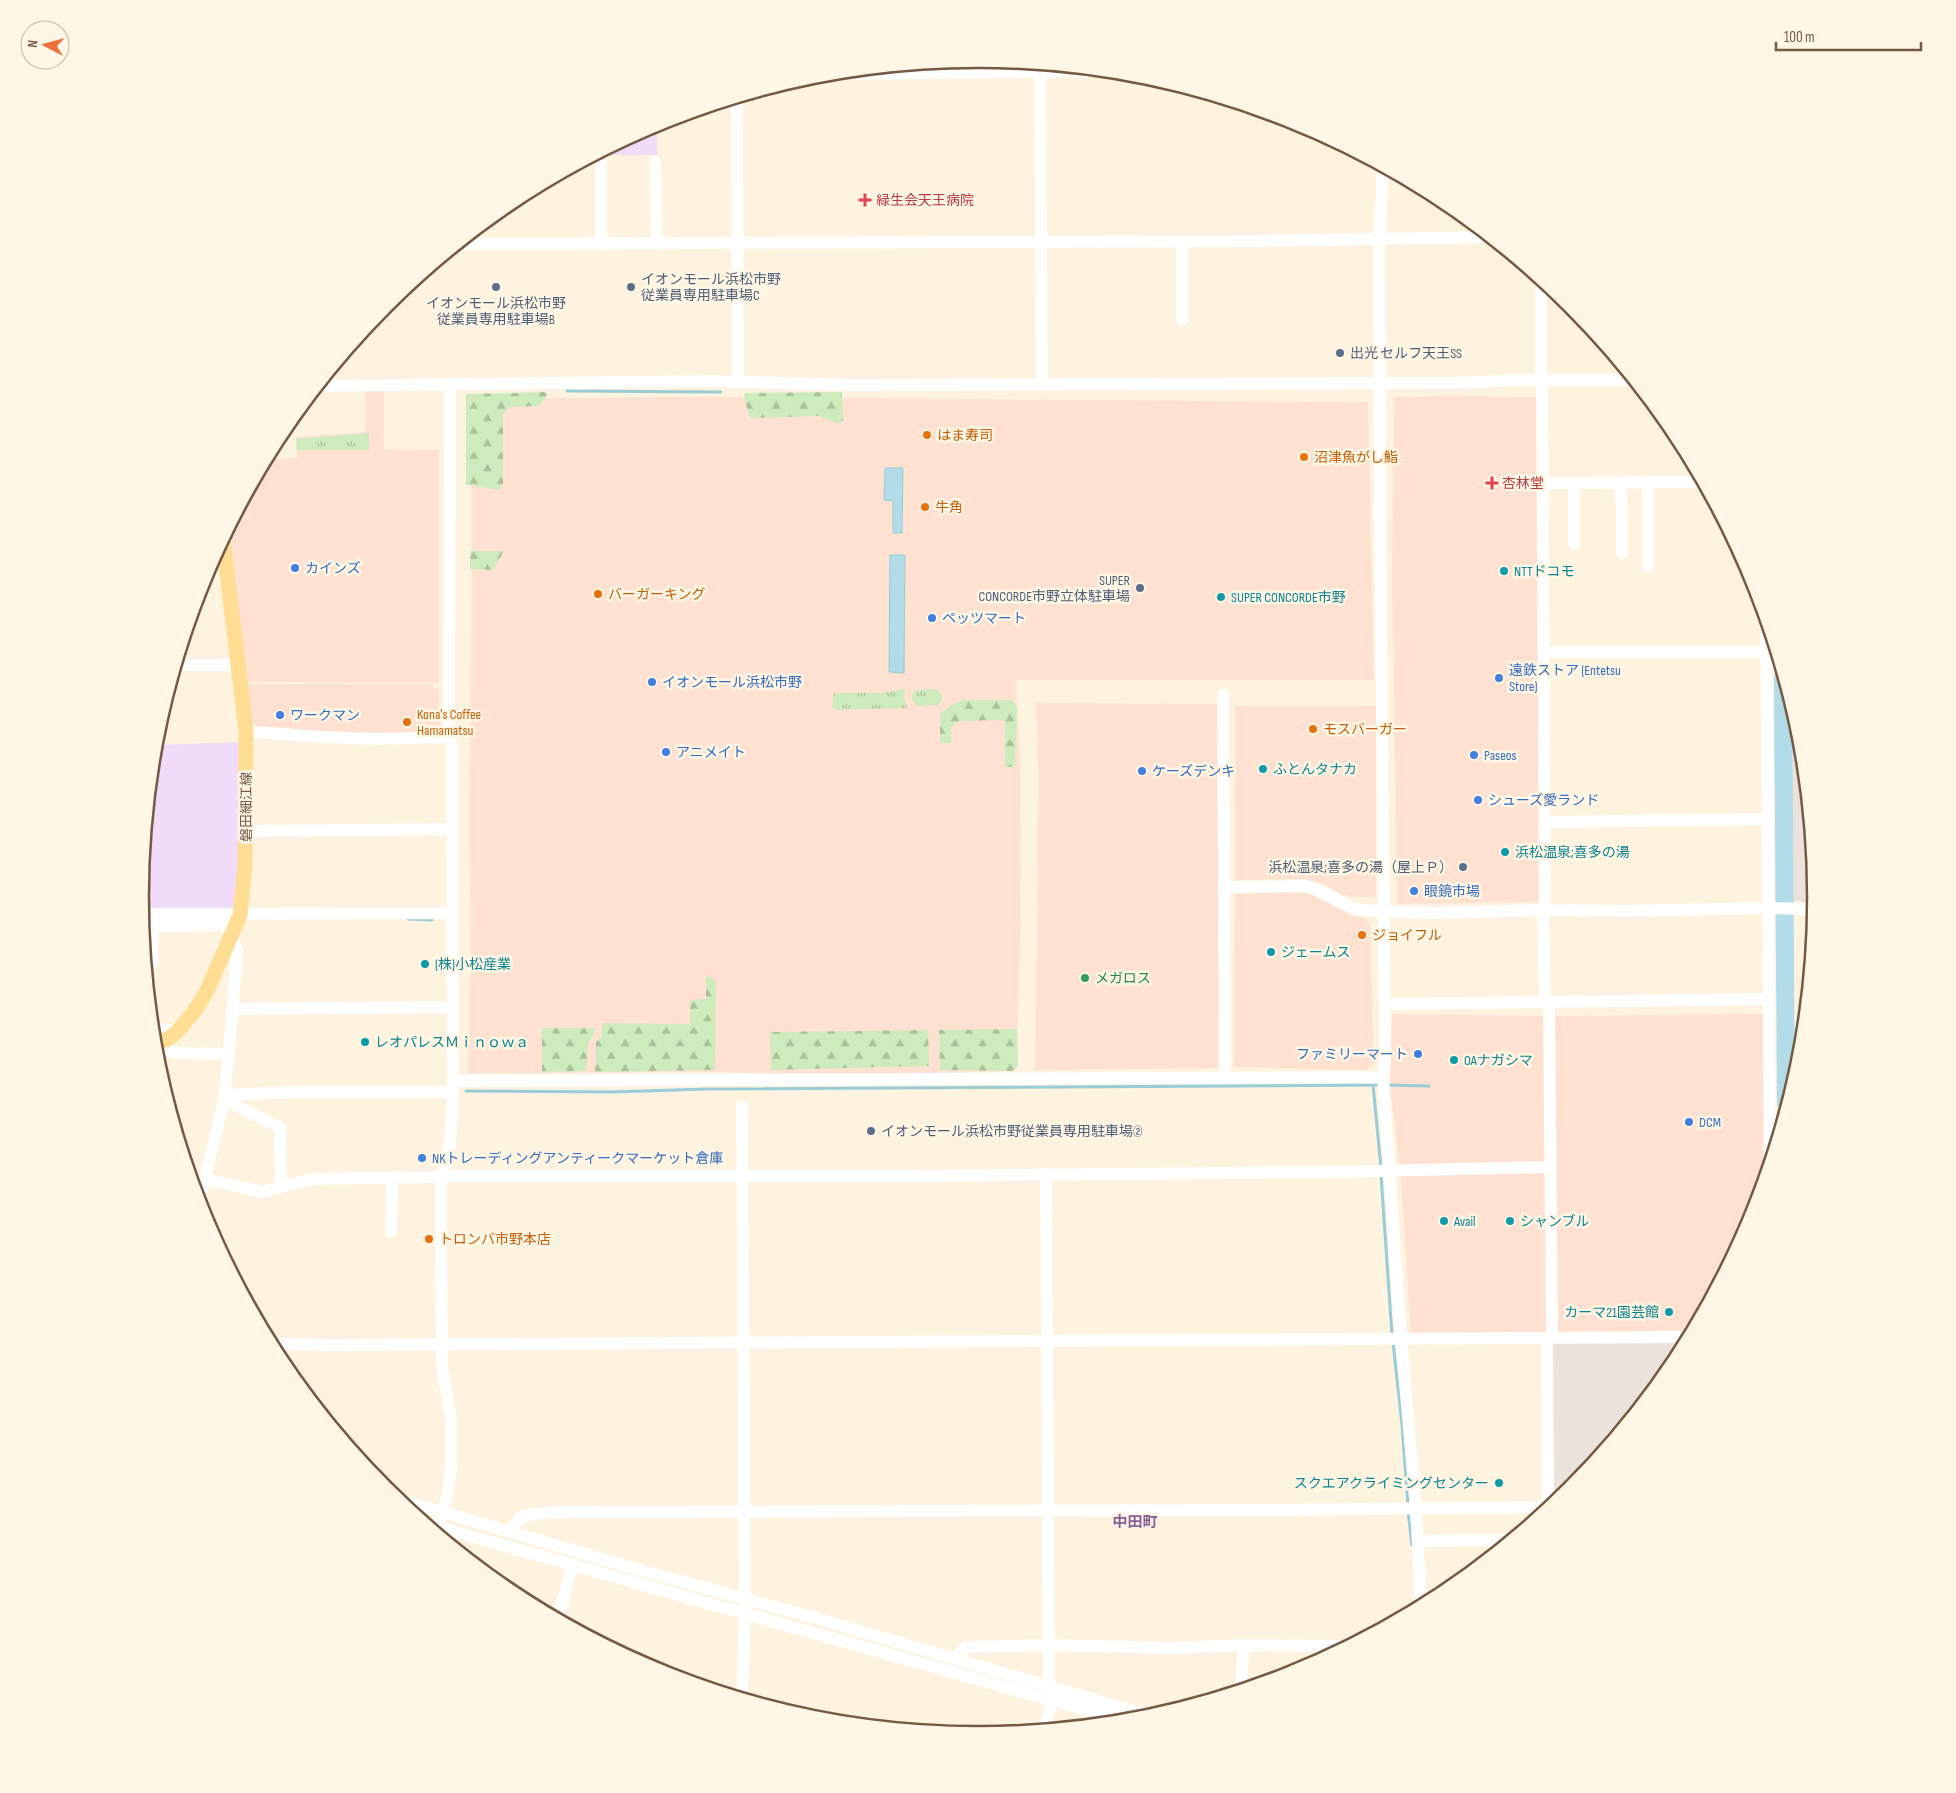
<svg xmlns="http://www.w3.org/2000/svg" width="1956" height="1793" font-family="'Sofia Sans Condensed','Noto Sans JP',sans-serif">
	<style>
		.commercial { fill: #fee1d1 }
		.industrial { fill: #ebe3db }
		.education { fill: #f0dbf9 }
		.grass { fill: url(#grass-tufts) }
		.forest { fill: url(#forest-firs) }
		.water { fill: #b2dce7; stroke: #98ccd9 }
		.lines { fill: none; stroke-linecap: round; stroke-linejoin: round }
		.stream { stroke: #98ccd9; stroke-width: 3 }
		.river { stroke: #b2dce7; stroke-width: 18 }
		.minor { stroke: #fff; stroke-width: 12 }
		.major { stroke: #ffdd93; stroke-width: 15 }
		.health-dot { fill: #e0444e; stroke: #fff6e5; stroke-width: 2 }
		.service-dot { fill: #5c6f8a; stroke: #fff6e5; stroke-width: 2 }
		.food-dot { fill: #e8710a; stroke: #fff6e5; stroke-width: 2 }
		.shop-dot { fill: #3f7fe0; stroke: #fff6e5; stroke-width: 2 }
		.culture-dot { fill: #0f9aa8; stroke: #fff6e5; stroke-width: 2 }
		.leisure-dot { fill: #2e9e5b; stroke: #fff6e5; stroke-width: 2 }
		.labels { text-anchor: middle; stroke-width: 5; stroke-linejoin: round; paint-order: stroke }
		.health-label { font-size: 14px; fill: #be3a42; stroke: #fff6e5; text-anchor: start }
		.service-label { font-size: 14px; fill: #4e5e75; stroke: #fff6e5; text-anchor: start }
		.food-label { font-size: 14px; fill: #c56008; stroke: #fff6e5; text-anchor: start }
		.shop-label { font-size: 14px; fill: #366cbe; stroke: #fff6e5; text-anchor: start }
		.culture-label { font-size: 14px; fill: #0d838f; stroke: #fff6e5; text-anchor: start }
		.street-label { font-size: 14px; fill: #745945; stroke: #fff6e5 }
		.leisure-label { font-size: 14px; fill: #27864d; stroke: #fff6e5; text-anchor: start }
		.neighbourhood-label { font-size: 15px; font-weight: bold; fill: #886098; stroke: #fff6e5 }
		.rim { fill: none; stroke: #745945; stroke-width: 2.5 }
	</style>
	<defs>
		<pattern id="grass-tufts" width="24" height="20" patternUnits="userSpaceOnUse" patternTransform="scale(1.25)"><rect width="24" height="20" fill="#cdebbd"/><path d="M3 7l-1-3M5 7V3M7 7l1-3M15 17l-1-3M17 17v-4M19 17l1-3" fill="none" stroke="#abc19b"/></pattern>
		<pattern id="forest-firs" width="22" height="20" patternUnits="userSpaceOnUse" patternTransform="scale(1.25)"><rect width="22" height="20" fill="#cdebbd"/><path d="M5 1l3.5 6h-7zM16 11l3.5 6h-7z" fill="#abc19b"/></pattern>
	</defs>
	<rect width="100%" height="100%" fill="#fdf3de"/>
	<!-- commercial -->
	<path class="commercial" d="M384 390V449L439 450V683L245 682 230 527 266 460 297 458 296 437 365 432 366 391Z
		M1449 396 1537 397 1539 902 1397 904 1392 577 1394 397Z
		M681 397 1368 402 1374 680H1016L1021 782 1020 850 1021 924 1016 1064 1012 1071 891 1074 703 1072 468 1073 471 914 469 831 472 581 471 399Z
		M246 684H433V688H439L440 727 435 732 379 735 258 728 253 722Z
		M1036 703 1220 704 1218 1068 1035 1070 1039 777Z
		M1235 706H1376V897H1355L1341 894 1324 884 1303 879 1235 880Z
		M1288 892 1308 893 1353 916 1366 919 1370 924 1374 1063 1366 1070 1234 1067 1235 894Z
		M1392 1014 1556 1016 1764 1014 1763 1180 1752 1217 1690 1332 1411 1334 1400 1169 1390 1086Z"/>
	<!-- industrial -->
	<path class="industrial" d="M1789 698 1800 733 1816 897 1815 906 1799 901H1789Z
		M1550 1342H1685L1674 1362 1570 1489 1554 1502Z"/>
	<!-- education -->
	<path class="education" d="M657 123V155H596Z
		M240 742V865L234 909 142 910 140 896 155 745Z"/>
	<!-- grass -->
	<path class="grass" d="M369 433V450H297L296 439Z
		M905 689 904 696 907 708 837 710 832 707 833 695 835 693H881Z
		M937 689 943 698 938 705 918 706 912 700 913 692 917 690Z"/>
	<!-- forest -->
	<path class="forest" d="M545 392 548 394 539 406 509 407 503 414V484L500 490 466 485V394Z
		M842 392 843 420 838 424 820 416 750 418 745 402 744 393Z
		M470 551H504L493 570 470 569Z
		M963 700H1011L1017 707 1015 767H1005V722L1003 720 959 721 951 728V743H940V714L950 706Z
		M706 975 716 981 715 1070 595 1072 596 1042 601 1037 603 1023 690 1024V1000L706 999Z
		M542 1028H595L593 1036 588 1044 586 1071 542 1072Z
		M1017 1029 1018 1066 1013 1071 940 1070 939 1030Z
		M928 1030 929 1066 771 1070 770 1032Z"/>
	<!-- water -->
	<path class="water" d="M885 468H903L902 533H893V501L884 500Z
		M890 555H905L904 673 889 672Z"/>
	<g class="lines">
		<!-- stream -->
		<path class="stream" d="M567 391 721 392
			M408 919 432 920
			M1373 1085 1381 1168
			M1386 1085 1429 1086
			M466 1091 612 1092 707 1089 1380 1085
			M1381 1175 1392 1335
			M1393 1342 1402 1424 1408 1505
			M1408 1511 1412 1545H1414"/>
		<!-- river -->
		<path class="river" d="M1783 678 1786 1104"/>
		<!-- minor -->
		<path class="minor" d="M1040 65 1042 383
			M823 74 1103 71
			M737 98 738 381
			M601 162V244
			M655 162 657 244
			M1383 168 1379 239 1380 518 1385 1029V1061L1383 1077 1400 1325 1416 1508 1421 1605
			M1182 241V320
			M459 244 1253 241 1489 237
			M1541 380V280
			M1542 380 1545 910 1543 915 1545 997 1549 1002 1552 1338
			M319 386 713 381 851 385 1454 383 1518 380H1633
			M1541 483 1702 482
			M1574 483V544
			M1621 483 1622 553
			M1648 565V482
			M1766 622 1770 1158
			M1543 652H1766
			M177 665H237
			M1223 695 1225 1078
			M246 731 320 737 376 739 449 737
			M1544 822 1767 819
			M246 831 451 829
			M1225 887 1306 886 1315 889 1355 909 1384 912 1436 913 1545 910 1625 911 1768 908 1803 909 1814 912
			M142 914 452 913
			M143 926 235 925
			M152 962 153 919
			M1385 1004 1768 999
			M232 1009 452 1007
			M153 1028 178 1031
			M161 1042 166 1049 173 1053 229 1054
			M453 1081 1383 1077
			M224 1095 301 1092H453
			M223 1099 280 1128 281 1187
			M1046 1173 1049 1686
			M193 1179H204L262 1192 312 1179 433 1177 441 1176H913L1331 1172 1550 1167
			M200 1204C205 1170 217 1137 223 1103 230 1052 233 1001 237 950L231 938
			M391 1232 392 1178
			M1547 1338 1548 1507
			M272 1344 331 1345 1688 1337
			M398 1499 636 1569 815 1618 1150 1716
			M431 1525 1122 1720
			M436 1530 448 1493 451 1465V1418L442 1367 441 1245V1176L446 1164 450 1142 453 1092 452 744 449 737 450 384
			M509 1531 521 1517 541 1513 574 1512 1259 1510 1549 1507
			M1418 1541 1508 1540
			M558 1617 573 1564
			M954 1658 966 1647 1049 1645 1173 1648 1244 1645 1344 1646
			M1241 1688 1244 1645
			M742 1696 745 1614 742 1107
			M1044 1728 1052 1701"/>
		<!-- major -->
		<path class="major" d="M155 1044 168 1039 178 1031 193 1013 207 991 240 915 245 866 246 731 223 540"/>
	</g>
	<!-- markers -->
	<g class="health-dot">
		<path d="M862.5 192.5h5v5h5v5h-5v5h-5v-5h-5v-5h5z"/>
		<path d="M1489.5 475.5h5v5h5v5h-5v5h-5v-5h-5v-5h5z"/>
	</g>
	<g class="service-dot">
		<circle cx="496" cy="287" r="5"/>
		<circle cx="631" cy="287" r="5"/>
		<circle cx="1340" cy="353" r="5"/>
		<circle cx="1140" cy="588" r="5"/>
		<circle cx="1463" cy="867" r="5"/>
		<circle cx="871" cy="1131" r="5"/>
	</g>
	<g class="food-dot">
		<circle cx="927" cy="435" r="5"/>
		<circle cx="1304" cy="457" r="5"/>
		<circle cx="925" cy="507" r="5"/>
		<circle cx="598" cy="594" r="5"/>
		<circle cx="407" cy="722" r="5"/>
		<circle cx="1313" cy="729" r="5"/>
		<circle cx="1362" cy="935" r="5"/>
		<circle cx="429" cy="1239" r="5"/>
	</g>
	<g class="shop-dot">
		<circle cx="295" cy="568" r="5"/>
		<circle cx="932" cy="618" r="5"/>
		<circle cx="1499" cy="678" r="5"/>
		<circle cx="652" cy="682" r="5"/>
		<circle cx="280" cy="715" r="5"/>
		<circle cx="666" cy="752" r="5"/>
		<circle cx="1474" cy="755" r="5"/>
		<circle cx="1142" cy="771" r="5"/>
		<circle cx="1478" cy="800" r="5"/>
		<circle cx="1414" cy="891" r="5"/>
		<circle cx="1418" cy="1054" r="5"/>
		<circle cx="1689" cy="1122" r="5"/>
		<circle cx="422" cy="1158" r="5"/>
	</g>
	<g class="culture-dot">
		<circle cx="1504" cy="571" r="5"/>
		<circle cx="1221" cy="597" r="5"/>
		<circle cx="1263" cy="769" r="5"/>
		<circle cx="1505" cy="852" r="5"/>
		<circle cx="1271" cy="952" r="5"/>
		<circle cx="425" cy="964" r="5"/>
		<circle cx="365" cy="1042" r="5"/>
		<circle cx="1454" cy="1060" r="5"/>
		<circle cx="1444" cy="1221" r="5"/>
		<circle cx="1510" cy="1221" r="5"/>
		<circle cx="1669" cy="1312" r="5"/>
		<circle cx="1499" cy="1483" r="5"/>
	</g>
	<circle class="leisure-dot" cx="1085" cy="978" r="5"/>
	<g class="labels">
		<!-- health labels -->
		<g class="health-label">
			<text x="876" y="205">緑生会天王病院</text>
			<text x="1502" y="488">杏林堂</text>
		</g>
		<!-- service labels -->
		<g class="service-label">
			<text x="641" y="284">イオンモール浜松市野<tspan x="641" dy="16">従業員専用駐車場C</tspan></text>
			<text x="496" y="308" text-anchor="middle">イオンモール浜松市野<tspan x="496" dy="16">従業員専用駐車場B</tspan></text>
			<text x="1350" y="358">出光 セルフ天王SS</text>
			<text x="1130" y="585" text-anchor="end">SUPER<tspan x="1130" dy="16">CONCORDE市野立体駐車場</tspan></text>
			<text x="1453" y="872" text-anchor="end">浜松温泉;喜多の湯（屋上Ｐ）</text>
			<text x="881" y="1136">イオンモール浜松市野従業員専用駐車場②</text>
		</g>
		<!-- food labels -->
		<g class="food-label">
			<text x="937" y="440">はま寿司</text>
			<text x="1314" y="462">沼津魚がし鮨</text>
			<text x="935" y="512">牛角</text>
			<text x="608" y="599">バーガーキング</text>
			<text x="417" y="719">Kona's Coffee<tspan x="417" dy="16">Hamamatsu</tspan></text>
			<text x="1323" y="734">モスバーガー</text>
			<text x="1372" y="940">ジョイフル</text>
			<text x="439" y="1244">トロンバ市野本店</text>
		</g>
		<!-- shop labels -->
		<g class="shop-label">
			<text x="305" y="573">カインズ</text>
			<text x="942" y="623">ペッツマート</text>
			<text x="1509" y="675">遠鉄ストア (Entetsu<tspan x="1509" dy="16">Store)</tspan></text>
			<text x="662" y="687">イオンモール浜松市野</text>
			<text x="290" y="720">ワークマン</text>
			<text x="676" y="757">アニメイト</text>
			<text x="1484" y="760">Paseos</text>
			<text x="1152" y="776">ケーズデンキ</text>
			<text x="1488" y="805">シューズ愛ランド</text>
			<text x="1424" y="896">眼鏡市場</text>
			<text x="1408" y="1059" text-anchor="end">ファミリーマート</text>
			<text x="1699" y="1127">DCM</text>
			<text x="432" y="1163">NKトレーディングアンティークマーケット倉庫</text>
		</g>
		<!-- culture labels -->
		<g class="culture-label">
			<text x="1514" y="576">NTTドコモ</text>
			<text x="1231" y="602">SUPER CONCORDE市野</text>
			<text x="1273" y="774">ふとんタナカ</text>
			<text x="1515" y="857">浜松温泉;喜多の湯</text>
			<text x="1281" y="957">ジェームス</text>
			<text x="435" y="969">(株)小松産業</text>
			<text x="375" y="1047">レオパレスＭｉｎｏｗａ</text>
			<text x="1464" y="1065">OAナガシマ</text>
			<text x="1454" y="1226">Avail</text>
			<text x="1520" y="1226">シャンブル</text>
			<text x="1659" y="1317" text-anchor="end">カーマ21園芸館</text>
			<text x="1489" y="1488" text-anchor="end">スクエアクライミングセンター</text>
		</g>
		<!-- street labels -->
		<g class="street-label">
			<text transform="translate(246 807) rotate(-90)" y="5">磐田細江線</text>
		</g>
		<!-- leisure labels -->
		<g class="leisure-label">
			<text x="1095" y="983">メガロス</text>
		</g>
		<!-- neighbourhood labels -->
		<g class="neighbourhood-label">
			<text x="1135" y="1527">中田町</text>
		</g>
	</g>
	<!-- crop -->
	<path d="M0 0H1956V1793H0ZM149 897a829 829 0 1 1 1658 0a829 829 0 1 1-1658 0Z" fill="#fff6e5" fill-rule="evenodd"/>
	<path class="rim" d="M149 897a829 829 0 1 1 1658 0a829 829 0 1 1-1658 0Z"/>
	<!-- north arrow -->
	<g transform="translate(45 45) rotate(276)"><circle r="24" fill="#fff6e5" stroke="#c7b7a5"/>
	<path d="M0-4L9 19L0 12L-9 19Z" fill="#ee6e3c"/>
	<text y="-8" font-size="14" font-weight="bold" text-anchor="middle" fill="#745945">N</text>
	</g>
	<!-- scale -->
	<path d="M1776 42v8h145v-8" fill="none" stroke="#745945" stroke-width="2.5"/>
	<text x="1784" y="42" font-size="15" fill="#745945" stroke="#fff6e5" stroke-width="4" paint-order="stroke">100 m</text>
</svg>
